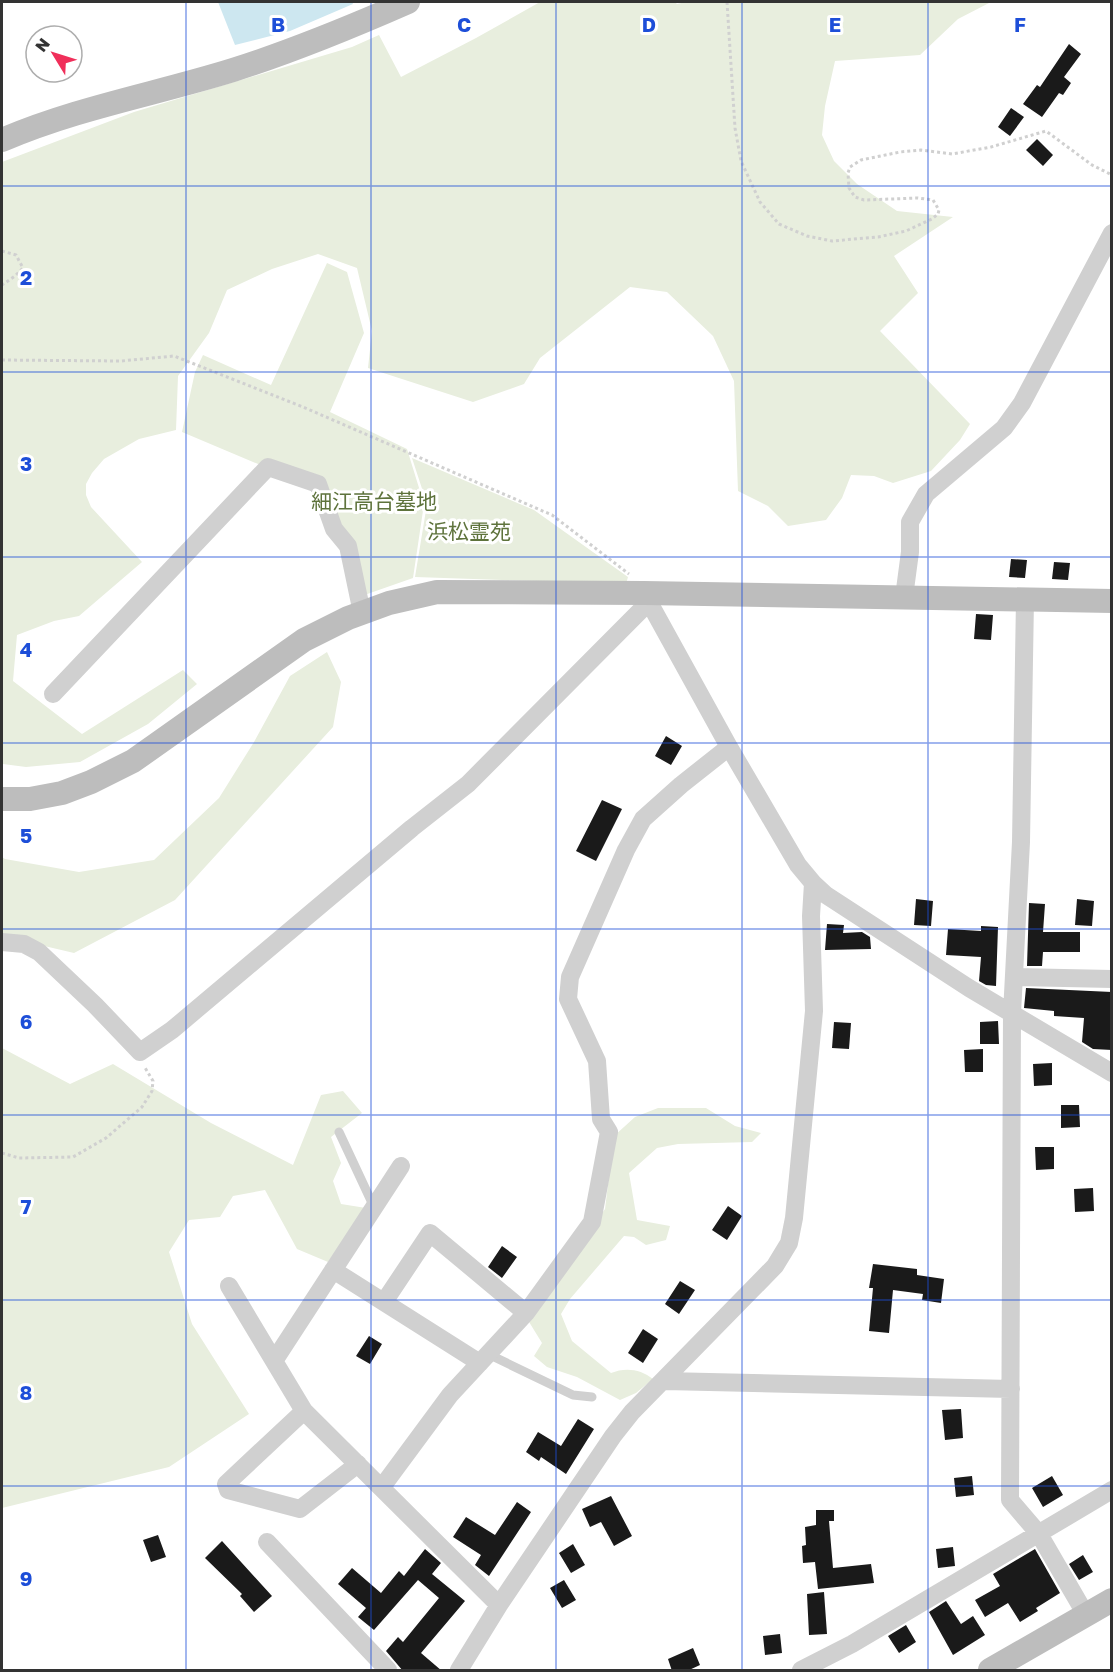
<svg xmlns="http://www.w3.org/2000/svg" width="1113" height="1672" font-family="'Golos Text','Noto Sans JP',sans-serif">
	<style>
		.green { fill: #e8eede }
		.water { fill: #cde7f0 }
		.building { fill: #1a1a1a }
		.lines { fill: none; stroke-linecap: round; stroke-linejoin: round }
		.path { stroke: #d0d0d0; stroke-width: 3; stroke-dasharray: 3 3; stroke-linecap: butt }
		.lane { stroke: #d0d0d0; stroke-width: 9 }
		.street { stroke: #d0d0d0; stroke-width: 18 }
		.secondary { stroke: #bdbdbd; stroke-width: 24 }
		.grid { fill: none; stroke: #1d4ed8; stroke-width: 1.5; stroke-opacity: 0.55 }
		.labels { text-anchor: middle; stroke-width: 6; stroke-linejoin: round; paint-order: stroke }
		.park-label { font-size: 21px; fill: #5e733c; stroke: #fff }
		.grid-label { font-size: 20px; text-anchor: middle; font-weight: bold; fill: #1d4ed8; stroke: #fff; stroke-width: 6; stroke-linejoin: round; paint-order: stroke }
	</style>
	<rect width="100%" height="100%" fill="#fff"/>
	<!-- green -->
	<path class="green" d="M540 2H675L677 4 686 2H991L958 19 920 55 835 61 825 106 822 135 834 161 857 184 897 211 953 217 894 256 918 293 880 331 970 424 960 440 931 471 893 483 874 476 851 475 842 498 826 520 788 526 768 506 738 491 734 381 713 336 667 292 630 287 540 358 524 384 473 402 368 368 372 331 357 268 318 254 272 269 227 290 209 333 178 376 176 430 139 439 104 459 92 473 86 484V495L91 507 142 562 79 616 54 621 17 635 13 681 82 734 183 670 197 684 148 724 80 762 26 767 3 764 2 762V162L134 112 352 47 379 35 401 77 476 38Z
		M327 263 347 272 364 333 330 412 407 449 424 504 413 578 353 599 345 545 322 491 182 432 195 372 203 355 271 385Z
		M412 458 534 510 628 577 626 584 415 577 427 504Z
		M327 652 341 682 333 727 175 900 74 953 2 936V857L5 859 79 872 154 860 219 798 254 742 290 676Z
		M2 1048 70 1084 113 1064 211 1123 293 1165 321 1095 343 1091 362 1113 331 1137 341 1163 333 1181 341 1204 366 1208 328 1262 297 1249 265 1190 233 1196 220 1217 189 1220 169 1252 192 1324 249 1414 169 1467 2 1508Z
		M658 1108H706L735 1126 761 1133 752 1142 678 1144 657 1148 629 1173 637 1220 670 1226 666 1240 646 1245 634 1237 624 1236 570 1299 561 1314 572 1341 611 1373C625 1367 641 1369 653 1379L636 1393 620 1400 577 1377 547 1367 534 1356 542 1343 526 1317 551 1287 605 1209 614 1136 635 1117Z"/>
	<!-- water -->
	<path class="water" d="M218 2H352L353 4 290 31 235 45Z"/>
	<!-- building -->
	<path class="building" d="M1069 44 1081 54 1064 77 1071 83 1063 95 1059 93 1042 117 1023 104 1037 85 1040 87Z
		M1011 108 1024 117 1010 136 998 127Z
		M1037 139 1053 155 1043 166 1026 150Z
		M1011 559 1027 560 1025 578 1009 577Z
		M1054 562 1070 563 1068 580 1052 579Z
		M976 614 993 615 991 640 974 639Z
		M666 736 682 746 671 765 655 756Z
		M602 800 622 809 596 861 576 851Z
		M916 899 933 901 931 926 914 925Z
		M1077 899 1094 901 1092 926 1075 925Z
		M1029 903 1045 904 1043 932H1080V952H1043L1042 966H1027Z
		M827 924 844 925 843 933 862 932 870 937 871 949 825 950Z
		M981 926 998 927 996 986 986 985 979 981 981 957 946 955 948 929 981 931Z
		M1026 988 1112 992V1050L1093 1049 1082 1042 1084 1018 1054 1016V1011L1024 1008Z
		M998 1021 999 1044H980V1022Z
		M834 1022 851 1023 849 1049 832 1048Z
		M983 1049V1072H965L964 1050Z
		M1052 1063V1085L1034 1086 1033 1064Z
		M1061 1105H1079L1080 1127 1061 1128Z
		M1035 1147H1054V1169L1036 1170Z
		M1093 1188 1094 1211 1075 1212 1074 1189Z
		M728 1206 742 1216 727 1240 712 1230Z
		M502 1246 517 1257 502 1278 488 1267Z
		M873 1264 917 1269V1275L944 1279 941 1303 922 1300 923 1294 893 1290 889 1333 869 1331 873 1288H869Z
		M680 1281 695 1290 679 1314 665 1304Z
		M643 1329 658 1339 643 1363 628 1353Z
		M369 1336 382 1344 370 1364 356 1356Z
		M961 1409 963 1438 945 1440 942 1410Z
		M578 1419 594 1429 566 1474 541 1457 539 1461 526 1452 538 1432 561 1446Z
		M972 1476 974 1495 956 1497 954 1478Z
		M1052 1476 1063 1495 1043 1507 1032 1488Z
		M611 1496 632 1536 614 1546 601 1522 590 1527 582 1509Z
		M517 1502 531 1512 489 1576 475 1565 481 1555 453 1537 466 1517 495 1535Z
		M816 1510H834V1521H829L833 1568 871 1564 874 1583 818 1589 815 1562 803 1563 802 1546 806 1545 805 1527 816 1525Z
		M158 1535 166 1557 151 1562 143 1540Z
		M222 1541 272 1596 254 1612 240 1596 242 1594 205 1558Z
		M573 1544 585 1565 571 1573 559 1553Z
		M953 1547 955 1566 938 1568 936 1549Z
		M425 1549 441 1563 432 1574 465 1601 421 1653 442 1671H403L386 1651 398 1637 403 1642 439 1598 418 1580 374 1630 358 1617 366 1608 338 1584 352 1568 381 1593 399 1571 404 1576Z
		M1035 1549 1060 1593 1036 1608 1038 1611 1020 1622 1008 1603 985 1617 975 1600 1000 1586 993 1574Z
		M1083 1555 1093 1572 1079 1580 1069 1564Z
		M564 1580 576 1600 562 1608 550 1588Z
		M824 1592 827 1634 809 1635 807 1594Z
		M946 1601 961 1624 973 1616 985 1635 953 1655 929 1612Z
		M906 1625 916 1642 899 1653 888 1636Z
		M780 1634 782 1653 765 1655 763 1636Z
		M693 1648 700 1665 687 1671H672L668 1659Z"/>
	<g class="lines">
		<!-- path -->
		<path class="path" d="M727 2 735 128 741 161 760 202 779 224 807 236 832 241 878 237 906 231 932 219 938 214 939 210 933 200 918 198 864 200 855 197 849 188 848 173 850 167 861 160 900 152 921 150 952 154 991 147 1046 131 1092 165 1112 175
			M2 251 16 255 23 268 15 276 2 285
			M2 360 121 361 174 356 303 407 552 515 629 574
			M2 1153 19 1158 73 1157 106 1138 142 1107 152 1091 153 1081 144 1066"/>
		<!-- lane -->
		<path class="lane" d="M339 1132 374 1207
			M488 1354 573 1395 592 1397"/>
		<!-- street -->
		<path class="street" d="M904 597 910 552V522L926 494 1004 428 1022 403 1112 233
			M1025 599 1021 842 1012 1013 1010 1500 1039 1534 1086 1615
			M53 694 268 467 318 484 334 529 348 546 362 613
			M813 883 826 895 969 988 1112 1073
			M2 942 24 944 39 952 95 1005 140 1052 172 1030 412 828 468 784 644 607V593
			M1014 977 1112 979
			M333 1270 480 1363
			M229 1286 304 1411 499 1605
			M384 1302 430 1233 526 1313
			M274 1361 401 1166
			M665 1381 1011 1389
			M304 1411 226 1484 228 1490 300 1509 358 1464
			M382 1487 450 1395 526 1313 592 1222 609 1132 601 1119 597 1061 568 999 570 977 626 850 643 819 681 785 729 747
			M267 1542 388 1670
			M459 1670 499 1605 613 1436 632 1412 775 1266 789 1243 794 1218 814 1011 811 916 813 883 798 865 729 747 644 593
			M801 1670 852 1644 1112 1490"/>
		<!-- secondary -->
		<path class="secondary" d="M2 140C76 108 156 94 233 70 293 51 351 27 408 2
			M2 799H30L62 793 91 782 133 761 304 640 348 618 389 603 437 592 644 593 1112 601
			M990 1670 1112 1600"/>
	</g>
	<!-- grid -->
	<path class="grid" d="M186 2V1670M371 2V1670M556 2V1670M742 2V1670M928 2V1670M2 186H1112M2 372H1112M2 557H1112M2 743H1112M2 929H1112M2 1115H1112M2 1300H1112M2 1486H1112"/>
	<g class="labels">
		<!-- park labels -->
		<g class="park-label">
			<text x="374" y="509">細江高台墓地</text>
			<text x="469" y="539">浜松霊苑</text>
		</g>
	</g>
	<g class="grid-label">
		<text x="278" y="32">B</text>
		<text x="464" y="32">C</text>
		<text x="649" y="32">D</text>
		<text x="835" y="32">E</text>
		<text x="1020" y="32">F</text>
		<text x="26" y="285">2</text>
		<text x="26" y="471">3</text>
		<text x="26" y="657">4</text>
		<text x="26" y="843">5</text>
		<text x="26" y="1029">6</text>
		<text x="26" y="1214">7</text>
		<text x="26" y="1400">8</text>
		<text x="26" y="1586">9</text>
	</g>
	<!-- border -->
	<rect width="1113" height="1672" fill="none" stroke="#333333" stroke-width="6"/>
	<!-- north arrow -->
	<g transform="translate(54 54) rotate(308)"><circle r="28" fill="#ffffff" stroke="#adadad" stroke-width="1.5"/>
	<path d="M0-4.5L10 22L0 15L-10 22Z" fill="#f02f5a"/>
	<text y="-9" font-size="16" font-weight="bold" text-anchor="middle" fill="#333333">N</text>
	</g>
</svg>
